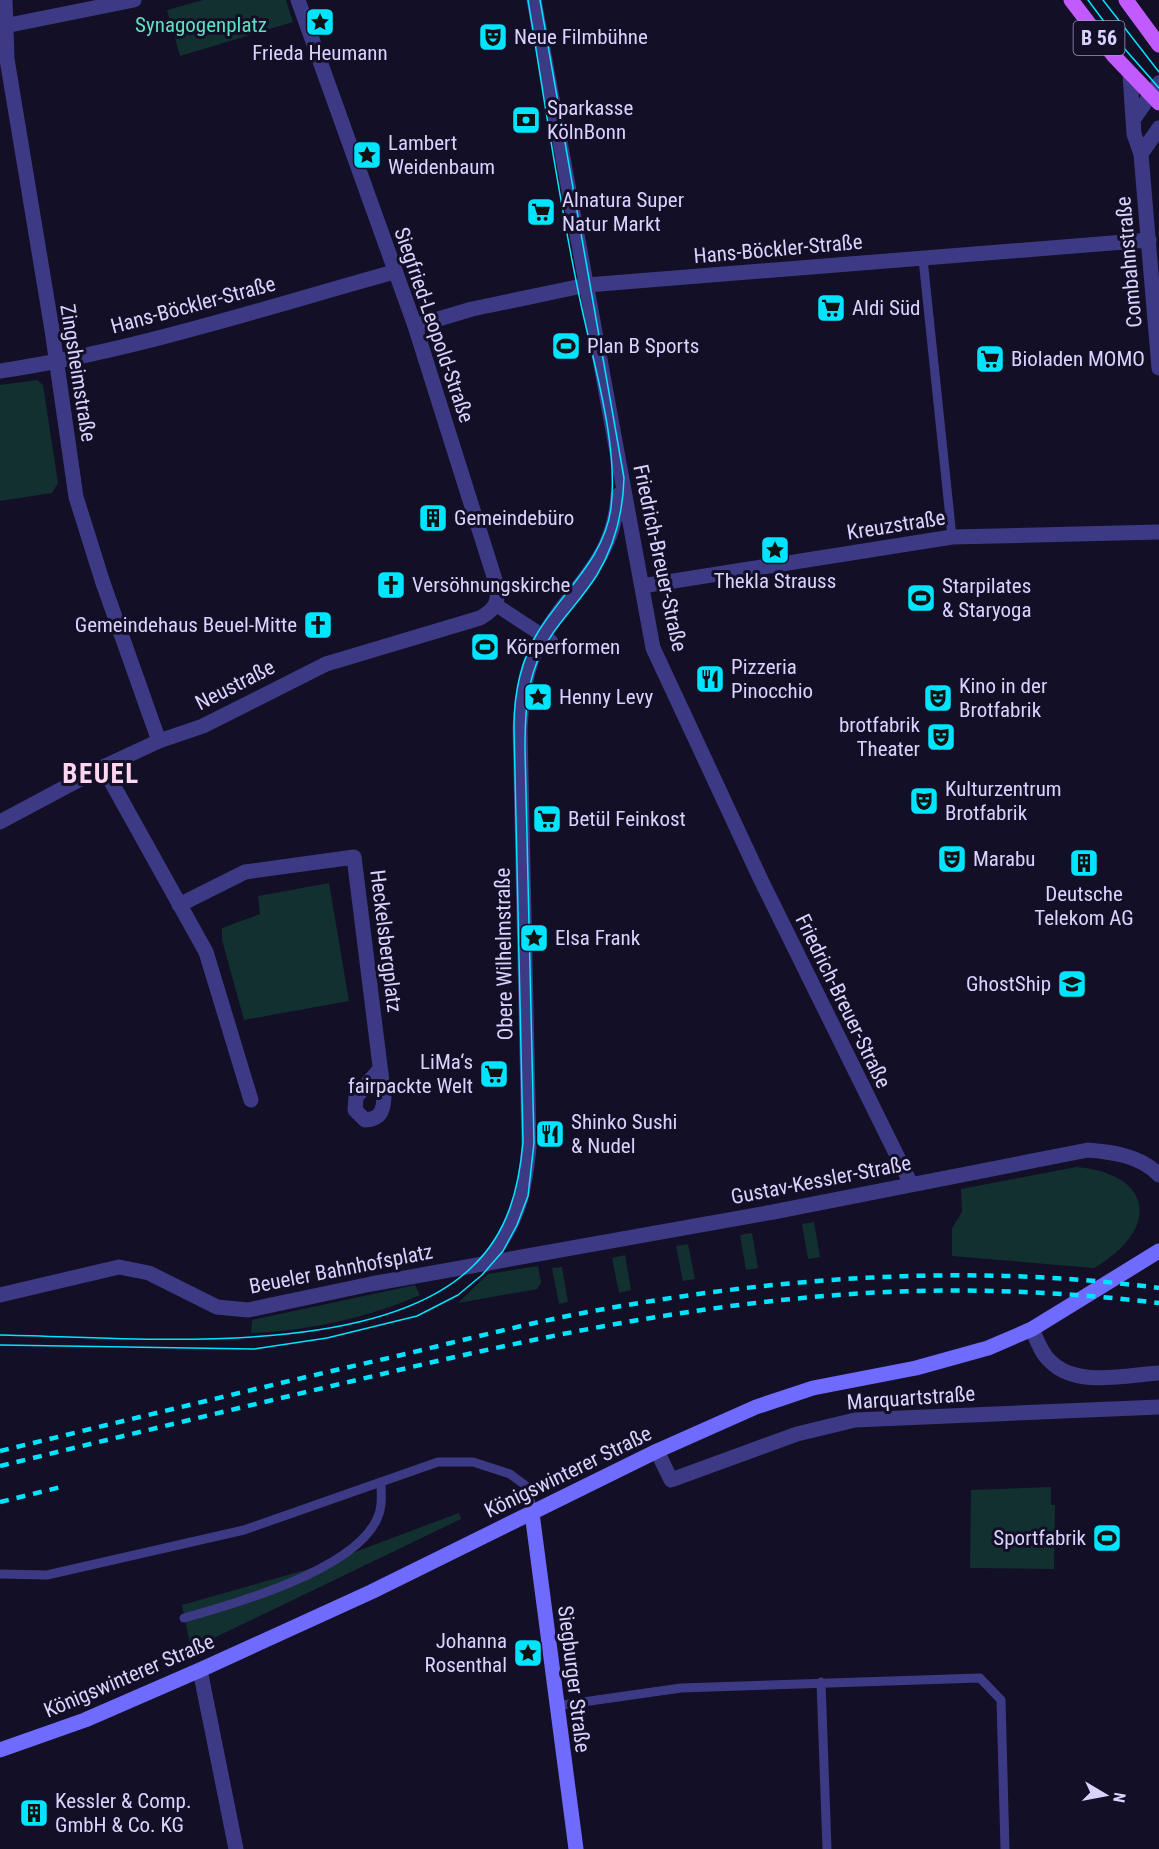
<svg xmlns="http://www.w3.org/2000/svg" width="1159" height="1849" font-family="'Roboto Condensed',sans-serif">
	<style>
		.green { fill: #12302f }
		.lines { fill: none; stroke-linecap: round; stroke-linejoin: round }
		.service { stroke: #3d3a85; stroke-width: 9 }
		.pedestrian { stroke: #3d3a85; stroke-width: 14 }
		.minor { stroke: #3d3a85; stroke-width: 15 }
		.tertiary { stroke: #3d3a85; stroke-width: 15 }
		.secondary { stroke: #6f6bff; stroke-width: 15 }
		.primary { stroke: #c25bff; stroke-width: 15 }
		.tram { stroke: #00e5ff; stroke-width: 1.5 }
		.rail { stroke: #00e5ff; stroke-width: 4.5; stroke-dasharray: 9 8; stroke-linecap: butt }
		.labels { text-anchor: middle; stroke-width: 6; stroke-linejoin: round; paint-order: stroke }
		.shield { fill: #130f26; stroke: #9e99be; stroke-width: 1.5 }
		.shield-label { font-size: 20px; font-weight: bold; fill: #d9d4ff }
		.park-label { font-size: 21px; fill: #5fe0c0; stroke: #130f26 }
		.poi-label { font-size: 21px; fill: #d9d4ff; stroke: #130f26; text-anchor: start }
		.street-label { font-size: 21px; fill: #d9d4ff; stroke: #130f26 }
		.district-label { font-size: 27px; font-weight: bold; letter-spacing: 1.5px; fill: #ffd6f0; stroke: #130f26 }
	</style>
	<rect width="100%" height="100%" fill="#130f26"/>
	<!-- green -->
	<path class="green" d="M203 0H286L293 22 180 56 167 10Z
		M37 380 43 385 58 483 52 493 0 501V385Z
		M329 883 349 1001 244 1020 222 940V928L260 914 258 896Z
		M1076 1167C1156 1174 1159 1231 1094 1268L952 1256V1228L962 1212 961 1189Z
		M814 1222 820 1257 808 1259 802 1224Z
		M752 1233 758 1268 746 1270 740 1235Z
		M688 1244 695 1279 683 1281 676 1246Z
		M625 1255 631 1290 619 1293 612 1258Z
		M538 1266 541 1283 537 1289 458 1303 488 1274Z
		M562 1267 568 1302 559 1304 552 1268Z
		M415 1285 420 1295C368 1318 307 1331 251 1333L252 1320Z
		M1051 1487V1505H1055L1054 1569 970 1568 971 1490Z
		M459 1513 461 1519 191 1649 182 1605 312 1568Z"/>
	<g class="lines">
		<!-- service -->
		<path class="service" d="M923 259 952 537
			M0 1574 47 1575 244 1530 438 1462H473L510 1474 529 1488 532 1513
			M184 1618C235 1604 354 1570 377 1519 383 1507 381 1494 381 1482
			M821 1682 827 1849
			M555 1706 681 1688 980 1678 1001 1700 1005 1849"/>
		<!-- pedestrian -->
		<path class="pedestrian" d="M496 605 551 641"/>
		<!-- minor -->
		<path class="minor" d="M5 0 7 59 52 330 76 497 103 583 159 741
			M534 0 653 648 761 880 911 1184
			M0 27 134 0
			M1130 75 1134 134 1141 154 1159 368
			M1133 120 1159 83
			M1141 154 1159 128
			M415 326 472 309 587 285 1149 240
			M0 371C134 351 264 308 394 272
			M642 586 952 537 1159 532
			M103 767 206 952 251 1100
			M0 822 103 767 159 741 203 726 326 664 480 618C496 609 500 601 496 583L415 326 298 0
			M179 905 245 872 354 857 384 1098C383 1112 380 1119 365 1120L355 1110 356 1097 380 1069
			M486 1264C517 1222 524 1199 529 1147L520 728C522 696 526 667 541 639 571 586 614 563 618 495
			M1032 1329C1037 1340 1041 1353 1050 1361 1076 1388 1126 1375 1159 1373
			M657 1451 671 1480 797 1434 855 1420 1159 1407
			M200 1670 236 1849"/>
		<!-- tertiary -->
		<path class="tertiary" d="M0 1295 119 1267 149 1273 217 1307 248 1310 371 1284 773 1212 1088 1150C1113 1152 1141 1156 1159 1175"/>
		<!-- secondary -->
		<path class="secondary" d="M532 1513 576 1849
			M0 1750 85 1720 200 1670 371 1592 657 1451 756 1407 813 1388 916 1368 988 1348 1032 1329 1159 1251"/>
		<!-- primary -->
		<path class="primary" d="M1071 0 1113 55 1159 103
			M1126 0 1159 45"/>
		<!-- tram -->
		<path class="tram" d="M1088 0 1123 47 1159 88
			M1103 0 1159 72
			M0 1335C128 1337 378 1362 474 1265 508 1232 519 1188 523 1142L514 727C514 694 521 660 538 632 564 590 604 559 611 508 619 440 591 357 578 290 558 194 544 97 528 0
			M0 1345 254 1349 327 1338 417 1316 458 1295 482 1275 503 1251 517 1225 528 1196 534 1143 525 749C525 719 526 690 537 662 551 628 578 605 597 575 615 545 623 513 624 478L540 0"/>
		<!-- rail -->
		<path class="rail" d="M0 1451C132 1419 265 1386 397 1356 460 1341 524 1324 588 1312 775 1277 969 1263 1159 1288
			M0 1466C119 1437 238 1408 357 1380 519 1341 684 1305 852 1294 952 1287 1059 1291 1159 1303
			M0 1502 61 1487"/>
	</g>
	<!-- icons -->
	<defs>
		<g id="sight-square" transform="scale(1.5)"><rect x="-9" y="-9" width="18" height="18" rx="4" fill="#00e5ff" stroke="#130f26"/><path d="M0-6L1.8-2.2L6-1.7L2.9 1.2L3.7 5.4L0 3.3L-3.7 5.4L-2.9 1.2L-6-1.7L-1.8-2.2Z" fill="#111"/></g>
		<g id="theatre-square" transform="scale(1.5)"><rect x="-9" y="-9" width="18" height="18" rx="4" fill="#00e5ff" stroke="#130f26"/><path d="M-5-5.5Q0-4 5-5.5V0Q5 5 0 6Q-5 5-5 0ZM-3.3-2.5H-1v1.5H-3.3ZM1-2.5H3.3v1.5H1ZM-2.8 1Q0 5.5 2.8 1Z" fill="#111"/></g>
		<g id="bank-square" transform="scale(1.5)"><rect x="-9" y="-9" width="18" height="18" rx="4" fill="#00e5ff" stroke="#130f26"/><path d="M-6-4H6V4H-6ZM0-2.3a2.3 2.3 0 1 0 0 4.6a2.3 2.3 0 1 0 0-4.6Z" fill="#111"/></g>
		<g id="supermarket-square" transform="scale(1.5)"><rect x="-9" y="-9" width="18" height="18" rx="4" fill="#00e5ff" stroke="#130f26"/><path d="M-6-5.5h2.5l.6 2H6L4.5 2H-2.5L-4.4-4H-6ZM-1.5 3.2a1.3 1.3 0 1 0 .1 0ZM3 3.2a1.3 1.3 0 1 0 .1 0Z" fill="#111"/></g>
		<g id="stadium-square" transform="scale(1.5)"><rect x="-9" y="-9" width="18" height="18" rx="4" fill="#00e5ff" stroke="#130f26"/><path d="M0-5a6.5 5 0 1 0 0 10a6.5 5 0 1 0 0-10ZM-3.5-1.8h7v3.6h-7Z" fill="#111"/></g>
		<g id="building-square" transform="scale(1.5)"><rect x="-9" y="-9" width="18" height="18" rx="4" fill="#00e5ff" stroke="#130f26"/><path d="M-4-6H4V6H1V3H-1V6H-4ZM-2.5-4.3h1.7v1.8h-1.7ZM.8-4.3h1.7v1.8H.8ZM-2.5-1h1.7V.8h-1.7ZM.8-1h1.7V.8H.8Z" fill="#111"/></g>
		<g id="church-square" transform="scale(1.5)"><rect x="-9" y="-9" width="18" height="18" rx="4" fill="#00e5ff" stroke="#130f26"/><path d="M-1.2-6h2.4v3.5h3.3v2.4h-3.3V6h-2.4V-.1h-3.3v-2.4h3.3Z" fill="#111"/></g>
		<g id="restaurant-square" transform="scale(1.5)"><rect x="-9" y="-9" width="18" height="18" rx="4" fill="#00e5ff" stroke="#130f26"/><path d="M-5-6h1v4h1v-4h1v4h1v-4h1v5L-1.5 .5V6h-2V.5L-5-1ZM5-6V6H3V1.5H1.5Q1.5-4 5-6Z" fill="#111"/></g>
		<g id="school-square" transform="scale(1.5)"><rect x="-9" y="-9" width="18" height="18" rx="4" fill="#00e5ff" stroke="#130f26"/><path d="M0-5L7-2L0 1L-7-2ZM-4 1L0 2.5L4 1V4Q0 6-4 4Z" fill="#111"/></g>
	</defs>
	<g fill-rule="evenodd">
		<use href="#sight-square" x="320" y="22"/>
		<use href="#theatre-square" x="493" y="37"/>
		<use href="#bank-square" x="526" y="120"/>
		<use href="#sight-square" x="367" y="155"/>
		<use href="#supermarket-square" x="541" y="212"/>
		<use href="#supermarket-square" x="831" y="308"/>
		<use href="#stadium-square" x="566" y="346"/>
		<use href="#supermarket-square" x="990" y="359"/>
		<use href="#building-square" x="433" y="518"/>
		<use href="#sight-square" x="775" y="550"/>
		<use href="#church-square" x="391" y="585"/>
		<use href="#stadium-square" x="921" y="598"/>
		<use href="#church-square" x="318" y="625"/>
		<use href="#stadium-square" x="485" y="647"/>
		<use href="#restaurant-square" x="710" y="679"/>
		<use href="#sight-square" x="538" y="697"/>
		<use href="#theatre-square" x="938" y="698"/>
		<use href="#theatre-square" x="941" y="737"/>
		<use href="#theatre-square" x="924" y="801"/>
		<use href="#supermarket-square" x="547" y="819"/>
		<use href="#theatre-square" x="952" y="859"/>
		<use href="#building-square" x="1084" y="863"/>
		<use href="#sight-square" x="534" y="938"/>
		<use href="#school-square" x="1072" y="984"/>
		<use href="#supermarket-square" x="494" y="1074"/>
		<use href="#restaurant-square" x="550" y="1134"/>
		<use href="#stadium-square" x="1107" y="1538"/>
		<use href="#sight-square" x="528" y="1653"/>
		<use href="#building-square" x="34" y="1813"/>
	</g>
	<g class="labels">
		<!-- shield labels -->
		<rect class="shield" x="1073.5" y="21" width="51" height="34" rx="4.5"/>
		<g class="shield-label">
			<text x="1099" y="45">B 56</text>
		</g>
		<!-- park labels -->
		<g class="park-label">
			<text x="201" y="32">Synagogenplatz</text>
		</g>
		<!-- poi labels -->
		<g class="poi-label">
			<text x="514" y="44">Neue Filmbühne</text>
			<text x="320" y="60" text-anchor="middle">Frieda Heumann</text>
			<text x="547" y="115">Sparkasse<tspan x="547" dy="24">KölnBonn</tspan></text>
			<text x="388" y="150">Lambert<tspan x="388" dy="24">Weidenbaum</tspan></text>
			<text x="562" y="207">Alnatura Super<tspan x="562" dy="24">Natur Markt</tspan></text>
			<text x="852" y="315">Aldi Süd</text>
			<text x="587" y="353">Plan B Sports</text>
			<text x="1011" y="366">Bioladen MOMO</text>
			<text x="454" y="525">Gemeindebüro</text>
			<text x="775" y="588" text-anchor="middle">Thekla Strauss</text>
			<text x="412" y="592">Versöhnungskirche</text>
			<text x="942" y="593">Starpilates<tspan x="942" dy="24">&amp; Staryoga</tspan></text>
			<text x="297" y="632" text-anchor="end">Gemeindehaus Beuel-Mitte</text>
			<text x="506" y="654">Körperformen</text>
			<text x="731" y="674">Pizzeria<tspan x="731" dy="24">Pinocchio</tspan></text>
			<text x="959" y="693">Kino in der<tspan x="959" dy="24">Brotfabrik</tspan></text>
			<text x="559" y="704">Henny Levy</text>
			<text x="920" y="732" text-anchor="end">brotfabrik<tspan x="920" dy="24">Theater</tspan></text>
			<text x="945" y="796">Kulturzentrum<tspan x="945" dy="24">Brotfabrik</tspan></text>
			<text x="568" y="826">Betül Feinkost</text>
			<text x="973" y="866">Marabu</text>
			<text x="1084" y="901" text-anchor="middle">Deutsche<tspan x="1084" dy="24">Telekom AG</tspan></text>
			<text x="555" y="945">Elsa Frank</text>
			<text x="1051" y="991" text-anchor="end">GhostShip</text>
			<text x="473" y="1069" text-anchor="end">LiMa‘s<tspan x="473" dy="24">fairpackte Welt</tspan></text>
			<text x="571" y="1129">Shinko Sushi<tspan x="571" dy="24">&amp; Nudel</tspan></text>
			<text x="1086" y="1545" text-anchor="end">Sportfabrik</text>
			<text x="507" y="1648" text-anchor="end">Johanna<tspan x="507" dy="24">Rosenthal</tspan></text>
			<text x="55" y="1808">Kessler &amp; Comp.<tspan x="55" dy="24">GmbH &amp; Co. KG</tspan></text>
		</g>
		<!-- street labels -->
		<g class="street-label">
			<text transform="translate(778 249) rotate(-5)" y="7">Hans-Böckler-Straße</text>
			<text transform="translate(1129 262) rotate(-95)" y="7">Combahnstraße</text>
			<text transform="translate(193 305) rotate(-15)" y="7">Hans-Böckler-Straße</text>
			<text transform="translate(434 325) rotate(71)" y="7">Siegfried-Leopold-Straße</text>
			<text transform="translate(78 373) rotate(81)" y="7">Zingsheimstraße</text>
			<text transform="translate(896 525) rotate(-9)" y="7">Kreuzstraße</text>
			<text transform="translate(660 558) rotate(78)" y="7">Friedrich-Breuer-Straße</text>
			<text transform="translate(235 685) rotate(-27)" y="7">Neustraße</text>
			<text transform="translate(386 941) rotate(83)" y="7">Heckelsbergplatz</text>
			<text transform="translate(504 954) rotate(-91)" y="7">Obere Wilhelmstraße</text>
			<text transform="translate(843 1001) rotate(64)" y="7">Friedrich-Breuer-Straße</text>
			<text transform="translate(821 1180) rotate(-11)" y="7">Gustav-Kessler-Straße</text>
			<text transform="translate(341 1269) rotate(-11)" y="7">Beueler Bahnhofsplatz</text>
			<text transform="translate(911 1398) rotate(-4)" y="7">Marquartstraße</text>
			<text transform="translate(568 1472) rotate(-26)" y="7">Königswinterer Straße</text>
			<text transform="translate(129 1676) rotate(-23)" y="7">Königswinterer Straße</text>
			<text transform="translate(574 1679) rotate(83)" y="7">Siegburger Straße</text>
		</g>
		<!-- district labels -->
		<g class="district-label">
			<text x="101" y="783">BEUEL</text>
		</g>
	</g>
	<!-- north arrow -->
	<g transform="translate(1105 1795) rotate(100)" stroke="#130f26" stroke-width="4.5" paint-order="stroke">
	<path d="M0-4.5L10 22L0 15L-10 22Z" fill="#d9d4ff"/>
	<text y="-9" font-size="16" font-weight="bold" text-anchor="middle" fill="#d9d4ff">N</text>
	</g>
</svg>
